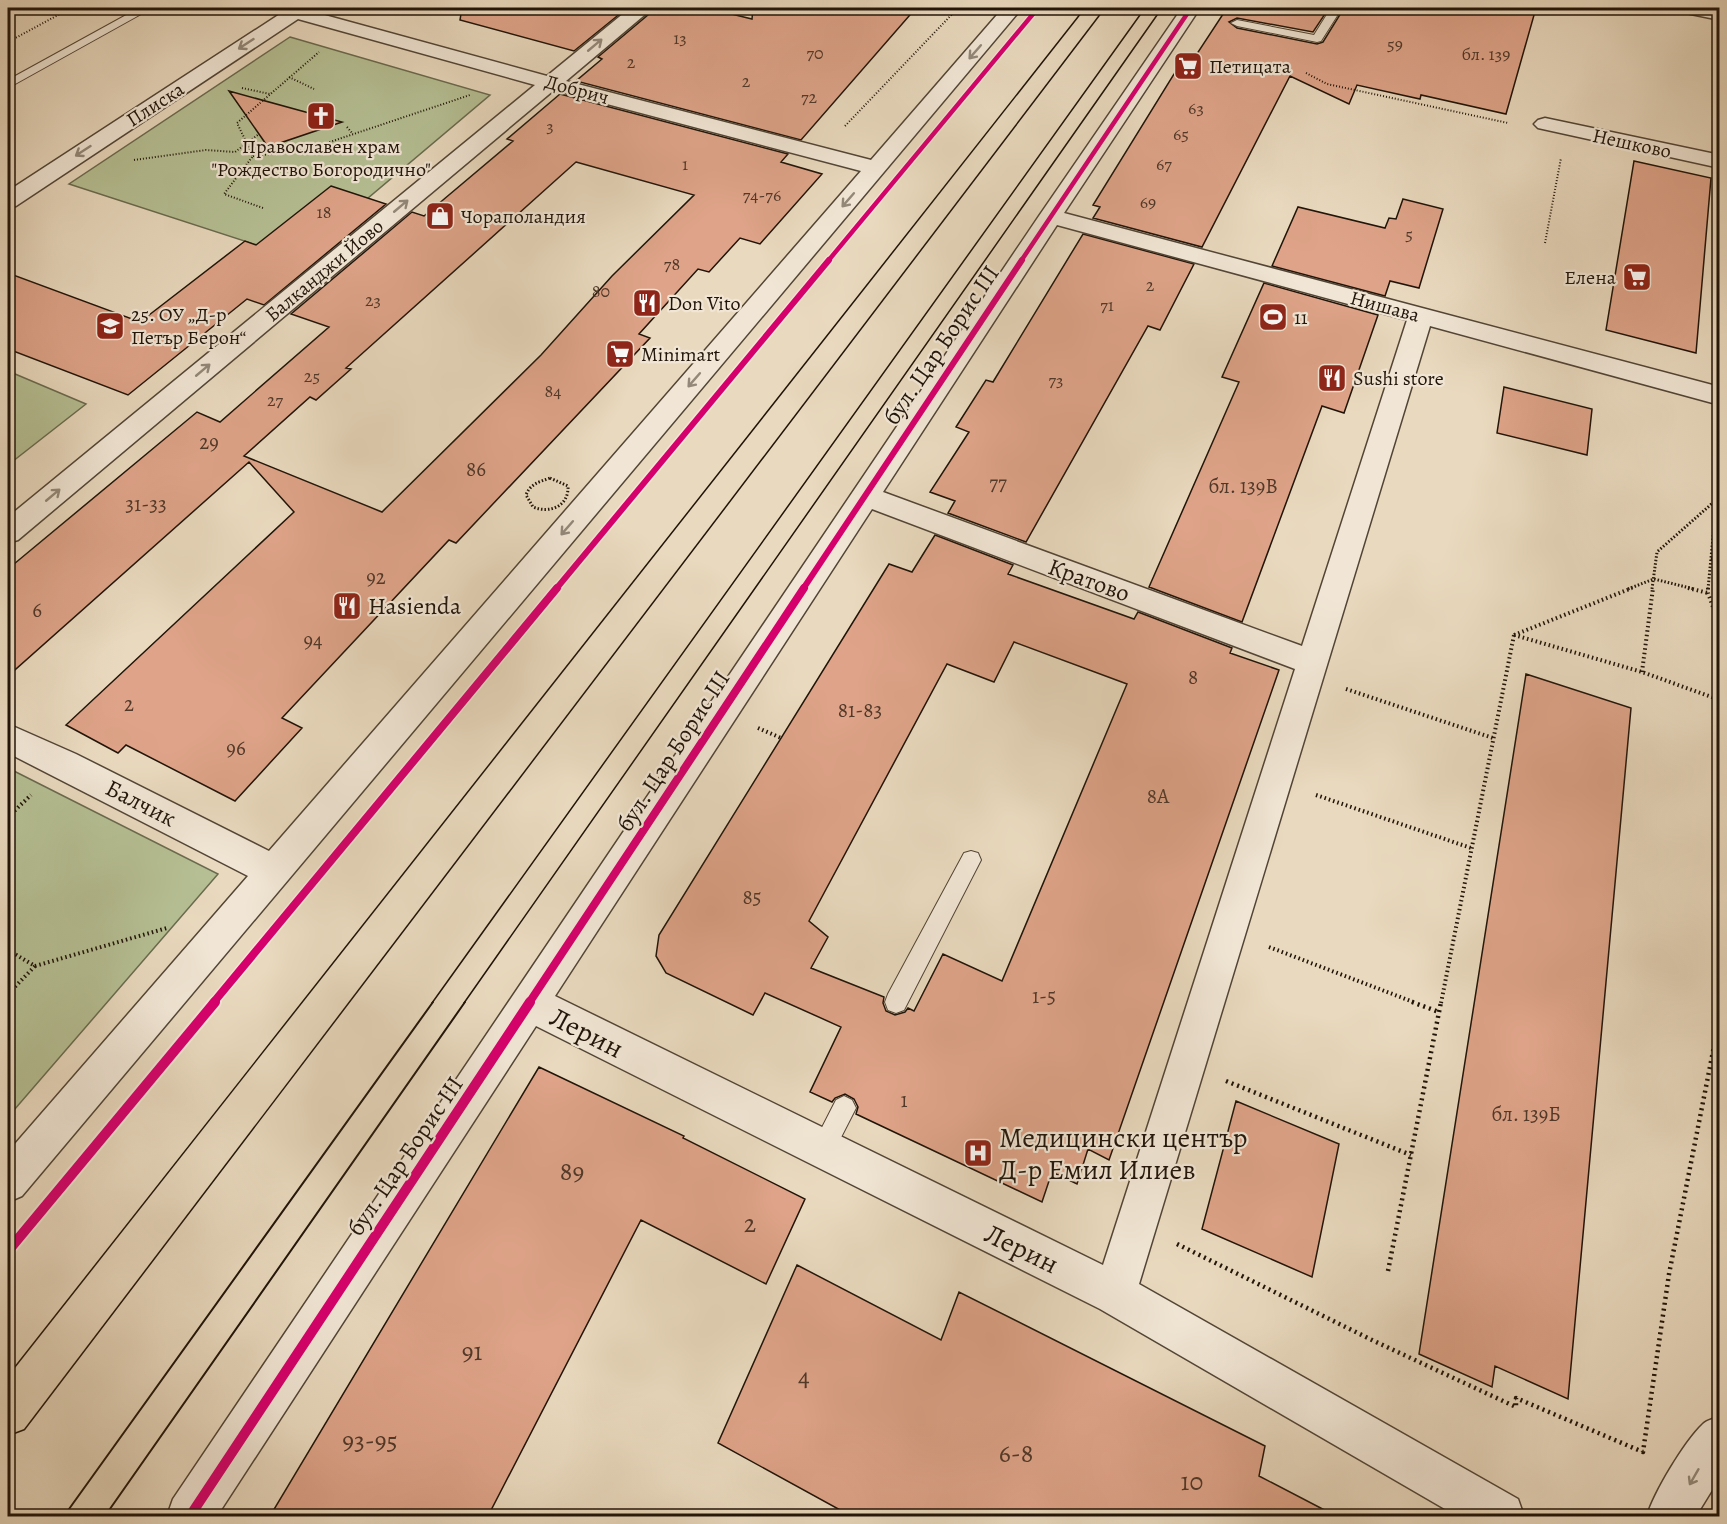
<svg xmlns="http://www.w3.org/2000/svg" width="1727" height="1524" font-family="Alegreya,serif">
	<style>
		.green { fill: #b5bf93; stroke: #6a6a4e; stroke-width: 1.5 }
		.building { fill: #dea388; stroke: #201409; stroke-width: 1.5; fill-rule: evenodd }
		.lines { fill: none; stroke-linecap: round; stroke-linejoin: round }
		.lane-casing { stroke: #524536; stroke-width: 2 }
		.street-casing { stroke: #524536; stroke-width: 3 }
		.primary-casing { stroke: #201409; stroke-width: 3 }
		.path-far3 { stroke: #201409; stroke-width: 2; stroke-dasharray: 1 2; stroke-linecap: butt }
		.path-far2 { stroke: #201409; stroke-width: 3; stroke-dasharray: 1.5 2; stroke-linecap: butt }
		.path-far1 { stroke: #201409; stroke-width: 4; stroke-dasharray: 1.5 3; stroke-linecap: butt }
		.path { stroke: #201409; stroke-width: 4.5; stroke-dasharray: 2 4; stroke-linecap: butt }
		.lane { fill: #f1e6d5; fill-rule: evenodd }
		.street { fill: #f1e6d5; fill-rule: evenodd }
		.primary { fill: #e9d9be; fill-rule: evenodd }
		.tram-far1 { stroke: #201409; stroke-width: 1.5 }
		.tram { stroke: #201409; stroke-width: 2 }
		.cycleway-far3-casing { stroke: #f1e6d5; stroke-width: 7 }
		.cycleway-far2-casing { stroke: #f1e6d5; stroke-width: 9 }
		.cycleway-far1-casing { stroke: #f1e6d5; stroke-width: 11 }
		.cycleway-casing { stroke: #f1e6d5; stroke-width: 14 }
		.cycleway-far3 { stroke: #d6006c; stroke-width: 4.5 }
		.cycleway-far2 { stroke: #d6006c; stroke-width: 6 }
		.cycleway-far1 { stroke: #d6006c; stroke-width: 8 }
		.cycleway { stroke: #d6006c; stroke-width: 10 }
		.oneway { stroke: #938879 }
		.labels { text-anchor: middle; stroke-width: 4.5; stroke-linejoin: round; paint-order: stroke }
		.far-number-label { font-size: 18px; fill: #503829 }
		.far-poi-label { font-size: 20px; fill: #201409; stroke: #f1e6d5; text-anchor: start }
		.far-street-label { font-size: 20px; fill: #201409; stroke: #f1e6d5 }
		.number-label { font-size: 21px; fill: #503829 }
		.street-label { font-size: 24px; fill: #201409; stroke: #f1e6d5 }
		.poi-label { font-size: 24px; fill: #201409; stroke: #f1e6d5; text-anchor: start }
		.near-number-label { font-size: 26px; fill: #503829 }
		.near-street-label { font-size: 28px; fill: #201409; stroke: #f1e6d5 }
		.near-poi-label { font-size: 28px; fill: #201409; stroke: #f1e6d5; text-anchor: start }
	</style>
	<rect width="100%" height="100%" fill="#e9d9be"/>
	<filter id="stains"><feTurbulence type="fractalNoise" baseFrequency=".00333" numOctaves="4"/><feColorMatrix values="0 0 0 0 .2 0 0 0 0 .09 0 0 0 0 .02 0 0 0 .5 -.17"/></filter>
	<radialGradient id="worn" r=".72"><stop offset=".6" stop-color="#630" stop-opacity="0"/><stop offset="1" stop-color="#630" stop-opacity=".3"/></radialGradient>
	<!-- green -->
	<path class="green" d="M290 37 490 95 297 258 69 184Z
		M8 371 86 404 8 465Z
		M8 768 218 874 8 1117Z"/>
	<!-- building -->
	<path class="building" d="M462 8H627L574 51 460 20Z
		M652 8H707L752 19 753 8H916L801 140 576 81 602 59 598 57 649 14Z
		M1227 8H1329L1313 32 1237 18 1229 22 1237 28 1317 44 1323 42 1344 8H1536L1506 114 1421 95 1420 99 1357 85 1349 104 1290 76 1202 247 1093 218 1100 207 1093 205 1182 61 1191 63Z
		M229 91 342 122 268 147Z
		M560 94 788 154 781 162 822 174 760 244 740 238 709 272 698 269 639 334 650 338 456 543 449 540 282 718 302 728 235 801 126 745 118 753 66 725 294 512 249 462 8 676V569L197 412 220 422 329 327 291 314 412 212 424 216 513 141 507 139ZM576 162 694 195 612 276 541 355 382 512 244 456 310 397 316 400 351 369 346 368Z
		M1634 161 1711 178 1696 353 1606 330Z
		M331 186 386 204 264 305 247 299 128 395 8 349V273L140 322 245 241 256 245Z
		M1403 199 1443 209 1419 288 1390 281 1385 296 1272 266 1298 207 1385 228 1389 218 1396 219Z
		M1083 234 1194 264 1160 330 1148 326 1026 542 948 513 955 501 930 492 969 432 956 427 986 380 993 382Z
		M1264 283 1378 315 1344 413 1322 406 1242 622 1149 587 1239 382 1222 377Z
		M1504 387 1592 409 1587 455 1497 433Z
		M935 535 1013 565 1008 574 1134 619 1138 612 1232 648 1230 653 1279 670 1109 1160 1088 1149 1077 1184 1052 1172 1042 1202 856 1114 858 1107 854 1099 845 1094 835 1098 832 1102 810 1092 841 1027 765 993 753 1015 666 973 656 956 659 935 889 564 912 572ZM1014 642 1127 684 1002 981 943 954 914 1011 908 1008 905 1012 895 1015 886 1011 883 1003 884 997 811 968 828 937 809 921 947 664 994 682Z
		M1526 674 1631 708 1568 1399 1495 1366 1492 1387 1419 1354Z
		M539 1067 684 1136 683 1138 805 1199 766 1284 641 1220 488 1516H270Z
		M1236 1101 1339 1144 1312 1277 1202 1229Z
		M797 1265 941 1340 959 1292 1265 1446 1259 1476 1336 1516H851L718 1443Z"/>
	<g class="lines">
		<!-- lane casing -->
		<g class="lane-casing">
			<path id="lane" d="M139 8H152L8 88V80Z
				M1331 8H1342L1321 41 1317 42 1237 26 1231 23 1237 20 1314 35Z
				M971 851 978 853 981 860 904 1010 896 1013 888 1010 885 1002 888 994 964 853Z
				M844 1096 852 1100 856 1108 831 1157 823 1161 815 1157 811 1149 836 1100Z"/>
		</g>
		<!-- street casing -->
		<g class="street-casing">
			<path id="street" d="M270 8H311L310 11 547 76 630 8H650L648 12 566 81 871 160 1003 8H1022L22 1196 8 1202V1152L248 876 8 753V724L76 754 269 851 861 171 554 90 18 540 8 543V517L535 85 298 19 16 206 8 208V191L280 14 272 12Z
				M1182 8H1200L1064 213 1720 387V405L1430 326 1139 1284 1518 1499 1524 1516H1457L1100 1309 536 1026 217 1516H167L173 1499 1039 216ZM1057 225 1407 320 1302 646 883 492ZM872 509 1295 669 1103 1265 555 996Z
				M1679 8H1720V20L1681 12Z
				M1545 118 1720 155V168L1538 128 1534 124 1538 120Z
				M1720 1416V1477L1696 1516H1647C1654 1493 1684 1442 1703 1424 1707 1420 1714 1419 1720 1416Z"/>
		</g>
		<!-- primary casing -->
		<g class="primary-casing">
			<path id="primary" d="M1086 8H1104L24 1429 8 1435V1377Z"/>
		</g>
		<!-- path-far3 -->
		<path class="path-far3" d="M421 14 432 8
			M8 42 71 8
			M1306 73 1327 84 1508 123
			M289 77 314 89
			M242 88 270 94
			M845 126 958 8
			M347 127 353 134
			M253 156 306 150 470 95
			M134 160 206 150 235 152 259 134
			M263 208 224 194 253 156 237 123 319 52
			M1545 243 1561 158"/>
		<!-- path-far2 -->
		<path class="path-far2" d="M550 478 568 486C569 506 550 514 533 507L526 495C530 484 539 482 550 478Z
			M1711 558 1720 561
			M1628 589 1654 579 1694 589
			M1652 589 1657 552 1716 500
			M1708 589 1720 465"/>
		<!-- path-far1 -->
		<path class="path-far1" d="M1688 588 1708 593
			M1708 588V593L1720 627
			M1514 635 1642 672 1720 700
			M1514 635 1632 588
			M1642 672 1653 588
			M1346 689 1493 738
			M758 728 781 738
			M1316 795 1471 848
			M8 817 31 795
			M1269 947 1416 1003
			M8 950 35 966 8 994
			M35 966 167 928
			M1441 1003 1514 635"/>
		<!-- path -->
		<path class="path" d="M1412 1002 1439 1012
			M1226 1081 1411 1155
			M1177 1244 1374 1341 1516 1407V1398L1643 1452 1669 1274 1720 1016
			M1388 1271 1441 1002"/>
		<!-- lane -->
		<use href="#lane" class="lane"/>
		<!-- street -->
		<use href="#street" class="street"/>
		<!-- primary -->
		<use href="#primary" class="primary"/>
		<!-- tram-far1 -->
		<path class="tram-far1" d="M432 1003 1145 8
			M464 1003 1162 8"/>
		<!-- tram -->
		<path class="tram" d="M64 1516 433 1002
			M105 1516 465 1002"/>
		<!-- cycleway-far3 casing -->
		<g class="cycleway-far3-casing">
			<path id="cycleway-far3" d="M828 261 1038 8
				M1021 261 1191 8"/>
		</g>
		<!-- cycleway-far2 casing -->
		<g class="cycleway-far2-casing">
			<path id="cycleway-far2" d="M556 589 829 260
				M803 589 1022 260"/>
		</g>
		<!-- cycleway-far1 casing -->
		<g class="cycleway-far1-casing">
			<path id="cycleway-far1" d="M213 1003 557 588
				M529 1003 804 588"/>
		</g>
		<!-- cycleway casing -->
		<g class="cycleway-casing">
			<path id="cycleway" d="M8 1251 215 1002
				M190 1516 530 1002"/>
		</g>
		<!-- cycleway-far3 -->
		<use href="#cycleway-far3" class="cycleway-far3"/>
		<!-- cycleway-far2 -->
		<use href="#cycleway-far2" class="cycleway-far2"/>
		<!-- cycleway-far1 -->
		<use href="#cycleway-far1" class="cycleway-far1"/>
		<!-- cycleway -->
		<use href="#cycleway" class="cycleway"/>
	</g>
	<!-- one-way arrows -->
	<defs><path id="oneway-shaft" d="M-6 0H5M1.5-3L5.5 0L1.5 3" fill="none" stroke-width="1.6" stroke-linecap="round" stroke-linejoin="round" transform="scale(1.5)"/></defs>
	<g class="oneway">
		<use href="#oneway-shaft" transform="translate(246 44) rotate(147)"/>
		<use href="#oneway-shaft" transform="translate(595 45) rotate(-40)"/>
		<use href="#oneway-shaft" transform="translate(975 52) rotate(131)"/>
		<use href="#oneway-shaft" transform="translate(83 151) rotate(147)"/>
		<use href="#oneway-shaft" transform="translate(848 200) rotate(131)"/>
		<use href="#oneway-shaft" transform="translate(401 206) rotate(-40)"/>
		<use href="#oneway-shaft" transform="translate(203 370) rotate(-40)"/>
		<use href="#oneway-shaft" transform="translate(694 380) rotate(131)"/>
		<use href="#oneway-shaft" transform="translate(53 495) rotate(-40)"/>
		<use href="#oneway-shaft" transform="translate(567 528) rotate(131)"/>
		<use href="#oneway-shaft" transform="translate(1694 1477) rotate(120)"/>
	</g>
	<!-- icons -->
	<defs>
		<g id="supermarket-square" transform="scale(1.5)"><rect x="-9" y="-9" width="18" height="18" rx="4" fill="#8f2418" stroke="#f1e6d5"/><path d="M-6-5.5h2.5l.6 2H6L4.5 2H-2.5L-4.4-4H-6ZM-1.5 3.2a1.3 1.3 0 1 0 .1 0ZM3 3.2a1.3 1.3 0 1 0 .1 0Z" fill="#fff"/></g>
		<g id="church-square" transform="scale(1.5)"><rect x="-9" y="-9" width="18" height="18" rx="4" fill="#8f2418" stroke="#f1e6d5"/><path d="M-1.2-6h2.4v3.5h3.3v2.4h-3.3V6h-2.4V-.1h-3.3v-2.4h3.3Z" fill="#fff"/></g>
		<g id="shop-square" transform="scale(1.5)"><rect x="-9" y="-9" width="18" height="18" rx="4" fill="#8f2418" stroke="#f1e6d5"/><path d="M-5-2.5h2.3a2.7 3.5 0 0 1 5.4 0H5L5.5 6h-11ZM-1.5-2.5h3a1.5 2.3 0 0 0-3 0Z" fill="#fff"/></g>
		<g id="restaurant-square" transform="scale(1.5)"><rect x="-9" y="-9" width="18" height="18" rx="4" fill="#8f2418" stroke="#f1e6d5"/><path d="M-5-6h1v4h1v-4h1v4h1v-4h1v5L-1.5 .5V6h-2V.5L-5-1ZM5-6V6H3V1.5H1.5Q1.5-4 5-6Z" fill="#fff"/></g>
		<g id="stadium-square" transform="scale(1.5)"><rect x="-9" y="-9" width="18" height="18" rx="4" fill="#8f2418" stroke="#f1e6d5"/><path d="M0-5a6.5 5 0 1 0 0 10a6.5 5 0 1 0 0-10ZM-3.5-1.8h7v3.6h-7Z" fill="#fff"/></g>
		<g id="school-square" transform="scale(1.5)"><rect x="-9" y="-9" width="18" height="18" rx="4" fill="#8f2418" stroke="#f1e6d5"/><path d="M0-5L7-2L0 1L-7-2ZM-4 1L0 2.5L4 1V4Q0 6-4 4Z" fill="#fff"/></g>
		<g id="hospital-square" transform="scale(1.5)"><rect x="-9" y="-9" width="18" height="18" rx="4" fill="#8f2418" stroke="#f1e6d5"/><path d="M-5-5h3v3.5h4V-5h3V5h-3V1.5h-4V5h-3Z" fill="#fff"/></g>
	</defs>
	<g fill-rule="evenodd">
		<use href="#supermarket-square" x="1188" y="66"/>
		<use href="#church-square" x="321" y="116"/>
		<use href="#shop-square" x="440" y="216"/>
		<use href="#supermarket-square" x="1637" y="277"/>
		<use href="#restaurant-square" x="647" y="303"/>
		<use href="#stadium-square" x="1273" y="317"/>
		<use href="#school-square" x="110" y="326"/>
		<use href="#supermarket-square" x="620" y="354"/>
		<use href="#restaurant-square" x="1332" y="378"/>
		<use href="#restaurant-square" x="347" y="606"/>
		<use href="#hospital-square" x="978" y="1153"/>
	</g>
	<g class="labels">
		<!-- far-number labels -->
		<g class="far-number-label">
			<text x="680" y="44">13</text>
			<text x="1395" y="50">59</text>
			<text x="815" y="59">70</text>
			<text x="1486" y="60">бл. 139</text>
			<text x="631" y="68">2</text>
			<text x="746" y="87">2</text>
			<text x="809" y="103">72</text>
			<text x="1196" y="114">63</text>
			<text x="550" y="132">3</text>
			<text x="1181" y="140">65</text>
			<text x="685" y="170">1</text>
			<text x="1164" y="170">67</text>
			<text x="762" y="201">74-76</text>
			<text x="1148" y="208">69</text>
			<text x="324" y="218">18</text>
			<text x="1409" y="240">5</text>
			<text x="672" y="270">78</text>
			<text x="1150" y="291">2</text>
			<text x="601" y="297">80</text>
			<text x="373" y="306">23</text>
			<text x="1107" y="311">71</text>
			<text x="312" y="382">25</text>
			<text x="1056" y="386">73</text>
			<text x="553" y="397">84</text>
			<text x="275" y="406">27</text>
		</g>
		<!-- far-poi labels -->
		<g class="far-poi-label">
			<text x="1209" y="73">Петицата</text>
			<text x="321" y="153" text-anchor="middle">Православен храм<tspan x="321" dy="23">"Рождество Богородично"</tspan></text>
			<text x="461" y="223">Чораполандия</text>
			<text x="1616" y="284" text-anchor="end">Елена</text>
			<text x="668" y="310">Don Vito</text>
			<text x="131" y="321">25. ОУ „Д-р<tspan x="131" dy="23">Петър Берон“</tspan></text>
			<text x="1294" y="324">11</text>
			<text x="641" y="361">Minimart</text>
			<text x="1353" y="385">Sushi store</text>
		</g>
		<!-- far-street labels -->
		<g class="far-street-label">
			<text transform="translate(577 89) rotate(15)" y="7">Добрич</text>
			<text transform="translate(155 104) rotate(-33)" y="7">Плиска</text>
			<text transform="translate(1632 143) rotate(12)" y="7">Нешково</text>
			<text transform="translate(324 270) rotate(-40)" y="7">Балканджи Йово</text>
			<text transform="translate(1385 306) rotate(15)" y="7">Нишава</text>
		</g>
		<!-- number labels -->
		<g class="number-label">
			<text x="209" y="449">29</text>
			<text x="476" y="476">86</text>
			<text x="998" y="490">77</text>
			<text x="1243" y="493">бл. 139В</text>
			<text x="146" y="511">31-33</text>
			<text x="376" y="584">92</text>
			<text x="37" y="617">6</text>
			<text x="313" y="647">94</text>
			<text x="1193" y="684">8</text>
			<text x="129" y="711">2</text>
			<text x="860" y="717">81-83</text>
			<text x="236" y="755">96</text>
			<text x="1158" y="803">8А</text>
			<text x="752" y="904">85</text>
			<text x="1044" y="1003">1-5</text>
			<text x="904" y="1107">1</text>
			<text x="1526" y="1121">бл. 139Б</text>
		</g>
		<!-- street labels -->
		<g class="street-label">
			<text transform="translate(941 345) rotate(-56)" y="8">бул. Цар Борис III</text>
			<text transform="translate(1089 580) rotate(20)" y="8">Кратово</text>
			<text transform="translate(673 751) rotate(-57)" y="8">бул. Цар Борис III</text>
			<text transform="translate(141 803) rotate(27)" y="8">Балчик</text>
			<text transform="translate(405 1156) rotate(-56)" y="8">бул. Цар Борис III</text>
		</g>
		<!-- poi labels -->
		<g class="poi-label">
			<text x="368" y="614">Hasienda</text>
		</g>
		<!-- near-number labels -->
		<g class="near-number-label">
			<text x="572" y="1180">89</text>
			<text x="750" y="1232">2</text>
			<text x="472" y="1360">91</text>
			<text x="804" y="1386">4</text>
			<text x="370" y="1449">93-95</text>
			<text x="1016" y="1462">6-8</text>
			<text x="1192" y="1490">10</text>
		</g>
		<!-- near-street labels -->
		<g class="near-street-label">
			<text transform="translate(587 1032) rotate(27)" y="10">Лерин</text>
			<text transform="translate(1022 1248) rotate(26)" y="10">Лерин</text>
		</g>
		<!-- near-poi labels -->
		<g class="near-poi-label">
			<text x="999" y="1147">Медицински център<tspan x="999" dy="32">Д-р Емил Илиев</tspan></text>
		</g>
	</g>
	<!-- margin -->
	<rect width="1727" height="1524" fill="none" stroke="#e9d9be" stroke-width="30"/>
	<rect x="9" y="9" width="1709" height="1506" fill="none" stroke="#201409" stroke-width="3"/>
	<rect x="15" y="15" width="1697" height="1494" fill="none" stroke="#201409" stroke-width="1.5"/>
	<rect width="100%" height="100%" filter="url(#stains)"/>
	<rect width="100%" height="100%" fill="url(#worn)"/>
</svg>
